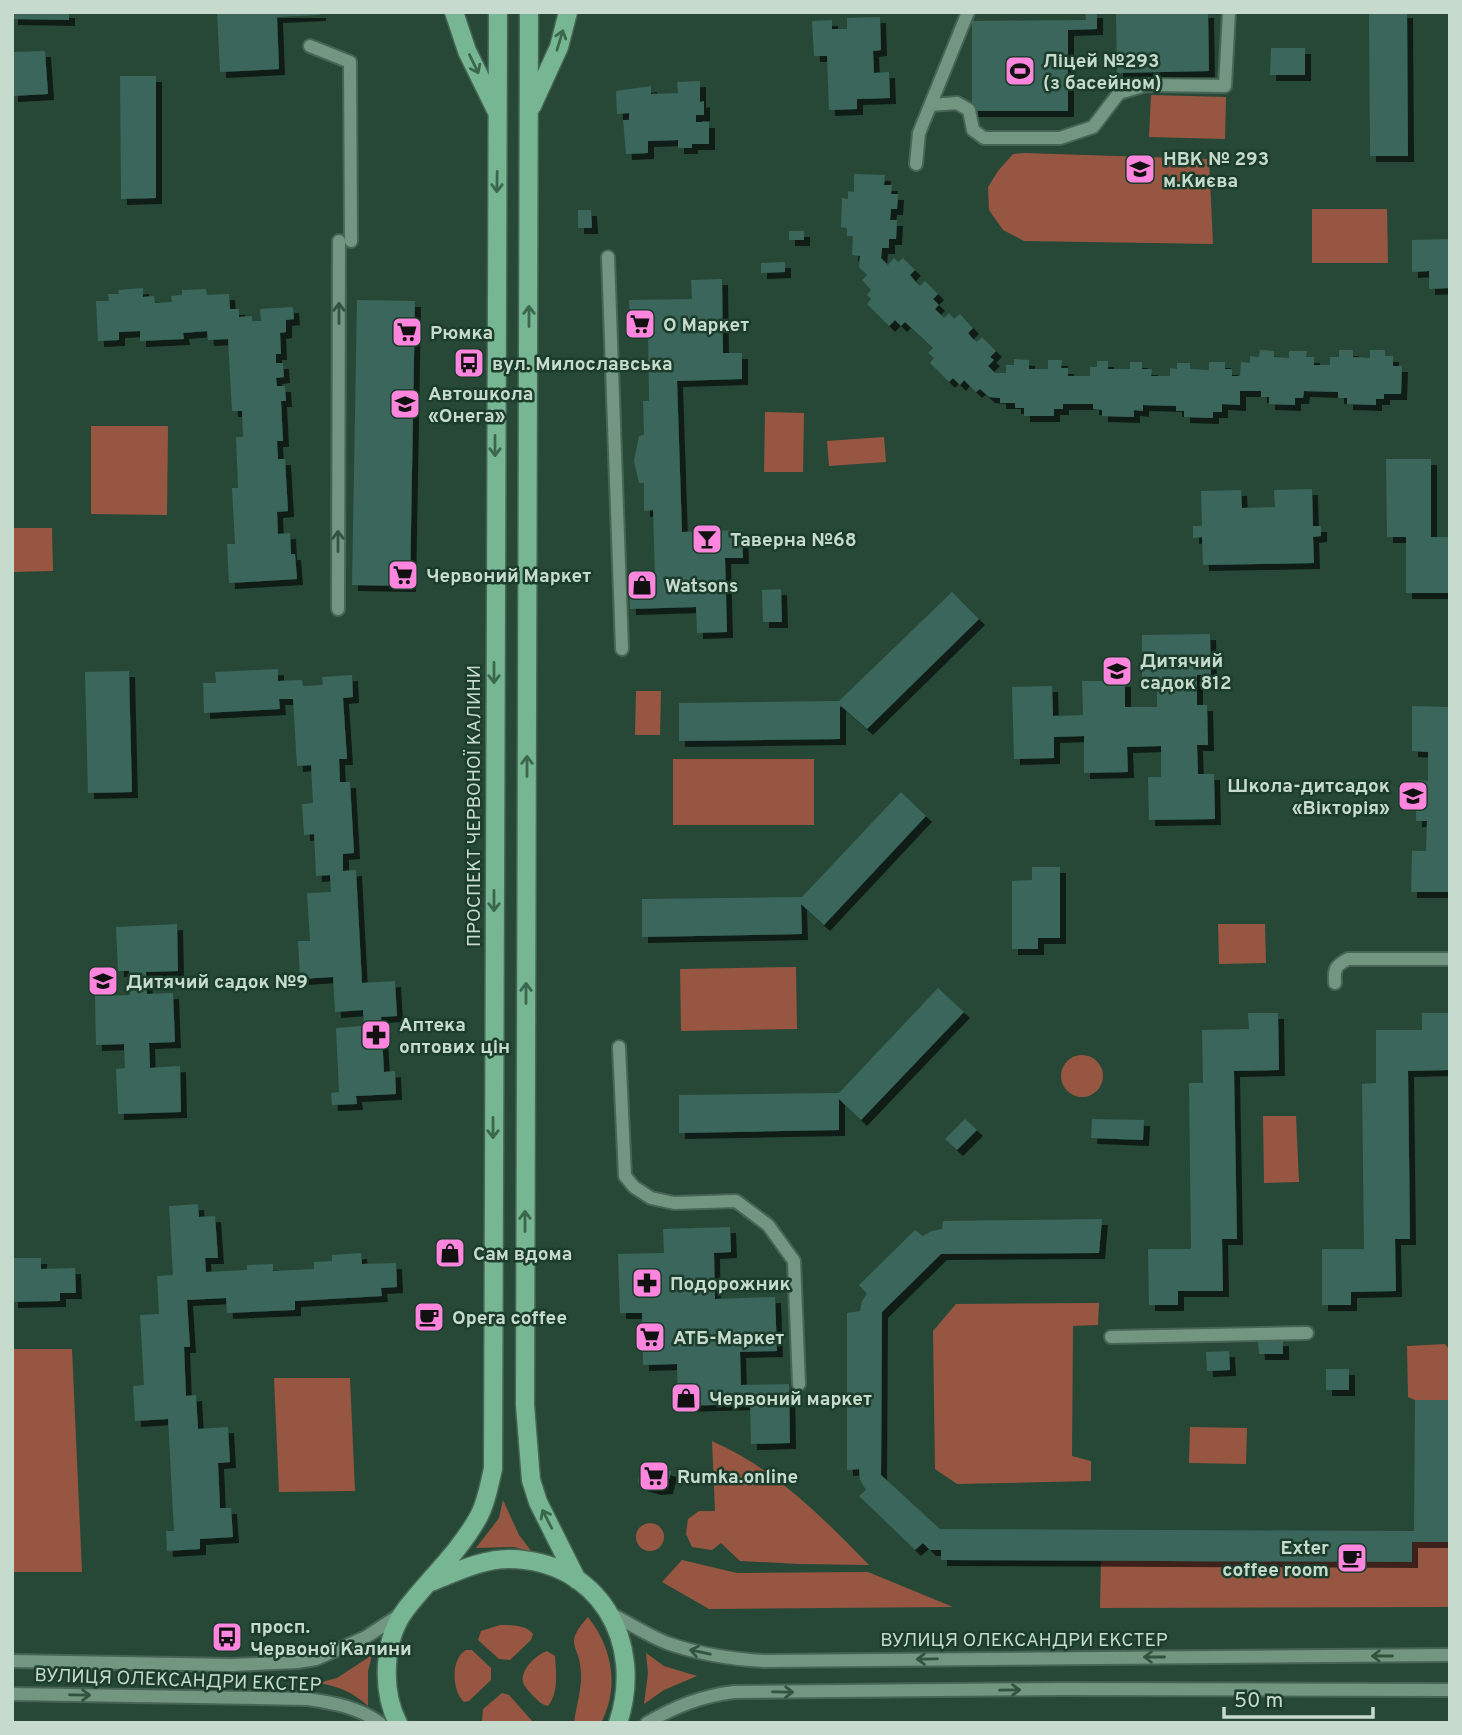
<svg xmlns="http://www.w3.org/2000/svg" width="1462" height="1735" font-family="Overpass,sans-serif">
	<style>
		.green { fill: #975641 }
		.building { fill: #3a665c; filter: url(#shadow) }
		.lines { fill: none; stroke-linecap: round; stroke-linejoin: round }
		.minor-casing { stroke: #476556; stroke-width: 16 }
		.major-casing { stroke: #476556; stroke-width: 21 }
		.minor { stroke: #729681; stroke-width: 12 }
		.major { stroke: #76b692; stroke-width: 18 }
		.oneway { stroke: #3c674f }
		.oneway2 { stroke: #325340 }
		.labels { text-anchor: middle; stroke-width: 5; stroke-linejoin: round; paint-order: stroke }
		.poi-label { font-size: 19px; font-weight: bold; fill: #c7dace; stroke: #1c3d2b; text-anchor: start }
		.street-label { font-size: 19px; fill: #c7dace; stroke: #1c3d2b }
	</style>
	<defs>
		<filter id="shadow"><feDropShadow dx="6" dy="6" stdDeviation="0" flood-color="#0009"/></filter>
	</defs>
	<rect width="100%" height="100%" fill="#274836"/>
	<!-- green -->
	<path class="green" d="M1151 95 1226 97 1225 139 1149 137Z
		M1024 153 1209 159 1213 244 1024 241 1003 230 989 210 988 187 998 171 1013 154Z
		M1312 209H1387L1388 263H1312Z
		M765 412 804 413 803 472H764Z
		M91 426H168L167 515 91 514Z
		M884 437 886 462 829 466 827 441Z
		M12 528H52L53 571 12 572Z
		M636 691H661L660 735H635Z
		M673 759H814V825H673Z
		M1218 924H1265L1266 963 1219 964Z
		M796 967 797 1029 681 1031 680 969Z
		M1061 1076a21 21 0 1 1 42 0a21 21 0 1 1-42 0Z
		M1263 1116H1296L1299 1182 1264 1183Z
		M1099 1303 1098 1325 1073 1326 1072 1456 1091 1461V1481L957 1484 935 1469 933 1331 956 1304Z
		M1445 1344 1450 1350V1400H1415L1408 1397 1407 1346Z
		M12 1349H72L82 1572H12Z
		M274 1378H350L355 1491 279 1492Z
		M1190 1427 1247 1428 1246 1464 1189 1463Z
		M712 1441C774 1468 822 1517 869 1565L800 1564 740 1561 721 1543 712 1550 692 1547 686 1534 688 1519 699 1511H715Z
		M503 1500 519 1535 532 1552 514 1547 476 1548 499 1518Z
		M636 1537a14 14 0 1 1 28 0a14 14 0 1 1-28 0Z
		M1412 1542H1450V1607L1100 1608 1101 1561 1412 1562Z
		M682 1560 737 1573 868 1572 953 1607 709 1609 662 1582Z
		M588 1617C612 1647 620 1687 601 1723H574C576 1707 582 1688 581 1673 580 1643 562 1646 588 1617Z
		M500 1625C511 1625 526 1625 533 1634L531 1640 510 1660 499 1659 478 1640 481 1631Z
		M466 1650H472L491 1668V1680L469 1701 464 1702C452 1691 450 1659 466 1650Z
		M547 1651 555 1656C556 1671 559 1693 548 1706 540 1704 539 1701 533 1696 530 1692 524 1687 523 1682 520 1670 537 1654 547 1651Z
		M646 1653 664 1666 697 1676 664 1690 644 1704 648 1673Z
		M372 1655 368 1671V1706C352 1692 339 1686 318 1683L337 1678Z
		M502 1693 509 1695 533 1722 487 1723 482 1721 483 1709Z"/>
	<!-- building -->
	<path class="building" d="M12 12H69V20L12 19Z
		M217 12H320V15L277 17 279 69 220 72Z
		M1085 12H1097V29L1068 30V111H972V21L1086 20Z
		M1116 12H1208L1209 71 1117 73Z
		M1369 12H1407L1408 156H1370Z
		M880 17 881 50 873 51 874 73 889 72 890 98 857 99V109L829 110 827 56H814L812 21 832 20V29H847V18Z
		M1271 48H1305V75H1270Z
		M45 51 48 94 12 96V52Z
		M120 76H156V198L121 199Z
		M700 81V102L704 101V115H696V122H709V144H692V148H678V140L648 141V153L626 154 623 120H629V113L617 114 616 91 651 86V94L678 93 677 82Z
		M854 174 885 175 884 185H892L891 194H898L897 209H891L890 220H897L896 239H889V248H882L881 258 888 265 894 258 898 262 903 258 915 270 910 275 915 281 920 286 925 281 938 294 933 299 939 305 935 309 944 318 949 313 954 319 960 314 973 328 968 333 972 338 977 342 982 337 996 351 990 357 994 360 988 366 995 373H1006V365H1014V359L1029 360V369H1048V360H1062L1061 368H1068V376H1090V367H1097V361H1108V369H1130V362H1142V369H1152L1151 376H1170V368L1177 369V363H1190V369L1209 370V362H1225V369H1232V376H1240L1241 362 1250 363V356L1259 357 1260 350 1274 351V357L1289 358V351H1307L1306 357H1314V365H1330V357H1339V350H1353V357L1370 358V350H1385V356H1393V366H1402L1401 394H1384V399H1376V405L1347 404V398H1338V392L1304 391 1303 398H1295V405L1269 404V397H1261V391H1240V405L1222 404V412H1213V418L1184 417V411H1176V406L1143 405V411L1134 410V417L1102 416V410L1093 409V404H1063V409H1054V416H1024V408H1015V403H1000V398L989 397 980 389 976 392 964 380 960 385 953 378 949 382 930 363 934 358 928 353 933 348 905 322 901 326 895 320 889 326 867 304 871 299 867 295 871 290 862 280 867 275 859 267 860 256 852 255 853 236H847V228L841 227 842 198 848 199V191L854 192Z
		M578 210H591L592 228H578Z
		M789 231H804V240H789Z
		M1450 239V288L1429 289V271L1412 272V240Z
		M785 262V272L761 273V263Z
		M722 279 723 353H742V379L677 381 682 532 742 530 743 558H725L727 632 697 633 696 607 630 609 629 578 655 577 653 510 644 511V483H639L634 461 639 436 644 435 643 401H649L648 326H630L629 300 692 299 691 280Z
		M143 288V297L154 296 155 303 172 302 171 296 182 295V290L206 289 207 295 229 294 230 309H239V317L252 316V321H261L260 309 293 307 294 319 286 320V332L280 333 281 354H276V363H283L284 377 276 378 277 386H285L286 401H281L283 441H277L278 459H285L288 511 277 512 278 534 290 533 291 554H295L297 579 229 583 227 544H235L232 488H238L236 437H243L242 411H232L228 339 208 340 207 331 183 333 184 339 140 341V331L119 332V340L98 341 96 301H109L108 294H119L118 290Z
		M357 300 415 301 410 586 352 585Z
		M1386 459H1431V537H1450V593H1406V537H1387Z
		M1312 489 1313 526H1321V536L1313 537 1314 563 1203 565 1202 537 1193 538V526H1202L1201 491 1241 490 1242 508 1275 507 1274 490Z
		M781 589 782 622H763L762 590Z
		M952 592 979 619 867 729 840 705V739L679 741V703L839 701Z
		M1210 634 1211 675H1197V705H1207L1208 745H1197L1198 774H1214L1215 819 1149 820 1148 777H1161V746L1127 747 1128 772 1084 773V736L1054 737V758L1014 759 1012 687 1052 686 1053 716 1083 715 1082 681H1125V707H1157V677H1142V635Z
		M278 669V681L302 680 303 686 323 685 322 677 352 675 353 697 343 698 347 759H339L340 782H350L354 853 343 854V871L356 870 362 983 395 981 397 1016 381 1017 384 1072 395 1071 396 1094 356 1096 357 1104 332 1105 331 1093 339 1092 336 1028 364 1026 363 1010 335 1012 333 977 300 979 298 941H310L307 893 331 892 330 875 316 876 314 834 304 835 302 804 313 803 311 765 297 766 293 699H279L280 709 204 713 203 683H216L215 672Z
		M129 671 132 792 88 793 85 672Z
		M1412 706 1450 707V892H1411L1412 851H1426L1427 821H1416L1417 780 1428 781V752L1412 751Z
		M901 792 926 816 824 925 801 904 802 934 642 937V899L802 897Z
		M1032 867H1060V938H1038V949H1012V881L1032 880Z
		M177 924 178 971 146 972 147 994 173 993 175 1042 149 1043 150 1068 180 1066 181 1112 118 1114 116 1069 125 1068 124 1044 96 1045 95 996 130 995 129 971H118L116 927Z
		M938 988 964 1012 861 1120 839 1099V1130L679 1133V1095L839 1093Z
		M1248 1013H1278L1279 1070 1234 1071 1237 1239H1222L1223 1291H1178V1305H1149L1148 1249H1191L1189 1083H1203L1202 1030 1249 1029Z
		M1422 1013H1450V1070L1408 1071 1410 1239H1395L1396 1291 1351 1292V1305H1322V1249H1364L1362 1084 1376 1083V1030H1422Z
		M965 1119 977 1130 957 1150 945 1139Z
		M1092 1119 1144 1120 1143 1140 1091 1138Z
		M198 1204 199 1217 215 1216 218 1258H205L206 1272 247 1270V1265L273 1264V1271L314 1269V1262L332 1261V1255L361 1253 362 1264 396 1263 397 1287 381 1288 382 1296 295 1301V1310L227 1313 226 1298 187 1300 190 1347H184L186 1396 196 1395 198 1429 228 1427 230 1462 218 1463 220 1508H231L233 1537 200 1539V1549L167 1551 166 1531H174L168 1419 135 1421 133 1386 144 1385 140 1315 159 1314 157 1276 173 1275 169 1206Z
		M1102 1219 1099 1253 941 1254 882 1312 881 1475 940 1529 1414 1531 1415 1400H1450V1542H1412V1562L941 1560V1550H930L923 1543 915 1550 859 1496 866 1490 860 1480 859 1469 847 1470V1313L860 1311 862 1301 867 1294 859 1285 915 1230 923 1236 932 1231 942 1229 943 1221Z
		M730 1227 731 1252 714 1253 715 1299 775 1297 777 1351 740 1352 741 1385 789 1384 790 1443 751 1444 750 1404 678 1406 677 1364 643 1365 642 1313H620L618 1254 664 1253 663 1229Z
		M12 1258H41V1269L75 1268 76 1293H60V1301L12 1302Z
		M1283 1340V1354H1259L1258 1341Z
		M1229 1351 1230 1370 1207 1371 1206 1352Z
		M1326 1369H1349V1390H1326Z
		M642 1464 671 1471 667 1488 655 1489 641 1485 638 1481Z"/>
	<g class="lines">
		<!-- minor casing -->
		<g class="minor-casing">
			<path id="minor" d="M310 46 350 62 351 241
				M931 105 957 103 969 110 973 130 984 138H1060L1093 127 1119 93 1146 85 1225 86 1229 12
				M916 164 919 133 968 12
				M608 257 622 649
				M338 609 339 241
				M1335 983C1334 969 1335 966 1348 959H1450
				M619 1047 625 1176 634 1187 651 1198 674 1203 736 1201 768 1225 794 1261 799 1384
				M1111 1337 1307 1333
				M608 1612C627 1622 647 1635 667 1643 698 1654 731 1659 764 1661L1450 1655
				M12 1661 232 1665 297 1662 316 1659 366 1637 401 1614
				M12 1694 308 1699C334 1703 358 1707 380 1723
				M647 1723C676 1706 702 1696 734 1692L1058 1689 1450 1690"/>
		</g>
		<!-- major casing -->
		<g class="major-casing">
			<path id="major" d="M454 12 467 51 496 110
				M529 12 525 1405 531 1480 538 1502 577 1580
				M532 106 559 47 568 12
				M431 1582C456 1572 482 1559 509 1559 599 1560 645 1642 618 1723
				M398 1723C381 1690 383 1639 406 1609 430 1578 460 1551 479 1516 487 1501 489 1485 493 1469L498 12"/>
		</g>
		<!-- minor -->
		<use href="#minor" class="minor"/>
		<!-- major -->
		<use href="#major" class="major"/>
	</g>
	<!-- one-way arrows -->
	<defs><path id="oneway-shaft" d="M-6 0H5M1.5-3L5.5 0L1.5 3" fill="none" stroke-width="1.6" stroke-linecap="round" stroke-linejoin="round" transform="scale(1.75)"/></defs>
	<g class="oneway">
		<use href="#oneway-shaft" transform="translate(560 40) rotate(-73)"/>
		<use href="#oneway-shaft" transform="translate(474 64) rotate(64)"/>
		<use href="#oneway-shaft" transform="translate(497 182) rotate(91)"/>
		<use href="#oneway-shaft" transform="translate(529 316) rotate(-90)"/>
		<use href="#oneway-shaft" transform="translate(495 446) rotate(90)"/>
		<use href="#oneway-shaft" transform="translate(494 673) rotate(90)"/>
		<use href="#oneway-shaft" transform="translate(527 766) rotate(-90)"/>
		<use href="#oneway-shaft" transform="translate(494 901) rotate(90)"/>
		<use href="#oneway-shaft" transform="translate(526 993) rotate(-90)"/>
		<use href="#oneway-shaft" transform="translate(493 1128) rotate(90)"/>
		<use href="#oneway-shaft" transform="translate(525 1221) rotate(-90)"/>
		<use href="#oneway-shaft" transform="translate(547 1519) rotate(-117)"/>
	</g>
	<g class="oneway2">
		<use href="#oneway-shaft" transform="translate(339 313) rotate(-90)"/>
		<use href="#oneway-shaft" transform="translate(338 541) rotate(-90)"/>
		<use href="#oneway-shaft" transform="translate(700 1652) rotate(-168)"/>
		<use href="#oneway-shaft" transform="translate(1382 1656) rotate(180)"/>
		<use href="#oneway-shaft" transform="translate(1154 1657) rotate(180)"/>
		<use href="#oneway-shaft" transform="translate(927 1659) rotate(179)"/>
		<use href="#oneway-shaft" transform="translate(1010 1690) rotate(-1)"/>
		<use href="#oneway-shaft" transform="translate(783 1692) rotate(1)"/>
		<use href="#oneway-shaft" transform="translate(80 1695) rotate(1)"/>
	</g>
	<!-- icons -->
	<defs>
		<g id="stadium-square" transform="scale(1.575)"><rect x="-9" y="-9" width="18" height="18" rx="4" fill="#ff85de" stroke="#1c3d2b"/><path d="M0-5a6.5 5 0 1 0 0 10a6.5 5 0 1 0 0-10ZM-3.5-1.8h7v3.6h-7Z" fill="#111"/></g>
		<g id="school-square" transform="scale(1.575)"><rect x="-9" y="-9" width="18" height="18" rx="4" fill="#ff85de" stroke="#1c3d2b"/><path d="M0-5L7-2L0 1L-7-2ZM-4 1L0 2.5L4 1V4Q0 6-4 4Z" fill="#111"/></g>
		<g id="supermarket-square" transform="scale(1.575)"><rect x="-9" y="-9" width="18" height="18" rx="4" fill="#ff85de" stroke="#1c3d2b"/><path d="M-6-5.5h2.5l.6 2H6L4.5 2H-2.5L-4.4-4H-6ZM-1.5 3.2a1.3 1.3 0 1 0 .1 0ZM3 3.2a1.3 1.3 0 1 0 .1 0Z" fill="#111"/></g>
		<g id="bus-square" transform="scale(1.575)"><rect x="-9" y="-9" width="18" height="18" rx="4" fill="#ff85de" stroke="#1c3d2b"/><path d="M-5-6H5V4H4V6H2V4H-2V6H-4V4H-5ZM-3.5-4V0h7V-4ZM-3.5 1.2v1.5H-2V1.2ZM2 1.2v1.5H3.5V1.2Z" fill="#111"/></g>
		<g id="bar-square" transform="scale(1.575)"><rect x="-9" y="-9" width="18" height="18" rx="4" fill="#ff85de" stroke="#1c3d2b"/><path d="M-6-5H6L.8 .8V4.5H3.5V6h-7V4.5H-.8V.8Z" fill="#111"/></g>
		<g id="shop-square" transform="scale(1.575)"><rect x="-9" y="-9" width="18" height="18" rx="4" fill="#ff85de" stroke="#1c3d2b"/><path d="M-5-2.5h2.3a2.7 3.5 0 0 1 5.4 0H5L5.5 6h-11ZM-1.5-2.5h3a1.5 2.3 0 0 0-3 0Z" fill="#111"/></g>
		<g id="pharmacy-square" transform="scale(1.575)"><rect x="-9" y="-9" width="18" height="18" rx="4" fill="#ff85de" stroke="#1c3d2b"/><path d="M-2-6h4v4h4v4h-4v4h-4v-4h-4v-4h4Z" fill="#111"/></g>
		<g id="cafe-square" transform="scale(1.575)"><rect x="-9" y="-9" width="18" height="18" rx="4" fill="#ff85de" stroke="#1c3d2b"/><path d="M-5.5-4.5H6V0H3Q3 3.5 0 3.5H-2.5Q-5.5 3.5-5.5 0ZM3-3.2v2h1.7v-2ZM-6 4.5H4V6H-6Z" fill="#111"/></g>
	</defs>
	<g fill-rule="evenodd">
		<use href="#stadium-square" x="1020" y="71"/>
		<use href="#school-square" x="1140" y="169"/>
		<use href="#supermarket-square" x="640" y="324"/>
		<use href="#supermarket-square" x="407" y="332"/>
		<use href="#bus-square" x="469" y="363"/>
		<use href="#school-square" x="405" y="404"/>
		<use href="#bar-square" x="707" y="539"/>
		<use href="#supermarket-square" x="403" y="575"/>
		<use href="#shop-square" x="642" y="585"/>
		<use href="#school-square" x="1117" y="671"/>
		<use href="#school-square" x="1413" y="796"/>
		<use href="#school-square" x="103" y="981"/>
		<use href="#pharmacy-square" x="376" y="1035"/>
		<use href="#shop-square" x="450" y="1253"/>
		<use href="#pharmacy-square" x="647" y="1283"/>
		<use href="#cafe-square" x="429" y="1317"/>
		<use href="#supermarket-square" x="650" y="1337"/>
		<use href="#shop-square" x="686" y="1398"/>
		<use href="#supermarket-square" x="654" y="1476"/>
		<use href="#cafe-square" x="1352" y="1558"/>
		<use href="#bus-square" x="227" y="1637"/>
	</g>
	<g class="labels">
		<!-- poi labels -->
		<g class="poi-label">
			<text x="1043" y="67">Ліцей №293<tspan x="1043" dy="22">(з басейном)</tspan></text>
			<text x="1163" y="165">НВК № 293<tspan x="1163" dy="22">м.Києва</tspan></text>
			<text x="663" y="331">О Маркет</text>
			<text x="430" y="339">Рюмка</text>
			<text x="492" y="370">вул. Милославська</text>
			<text x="428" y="400">Автошкола<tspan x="428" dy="22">«Онега»</tspan></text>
			<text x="730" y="546">Таверна №68</text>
			<text x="426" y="582">Червоний Маркет</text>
			<text x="665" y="592">Watsons</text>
			<text x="1140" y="667">Дитячий<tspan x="1140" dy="22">садок 812</tspan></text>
			<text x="1390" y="792" text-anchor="end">Школа-дитсадок<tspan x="1390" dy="22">«Вікторія»</tspan></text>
			<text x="126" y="988">Дитячий садок №9</text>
			<text x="399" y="1031">Аптека<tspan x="399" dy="22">оптових цін</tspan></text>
			<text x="473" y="1260">Сам вдома</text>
			<text x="670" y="1290">Подорожник</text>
			<text x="452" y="1324">Opera coffee</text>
			<text x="673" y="1344">АТБ-Маркет</text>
			<text x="709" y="1405">Червоний маркет</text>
			<text x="677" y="1483">Rumka.online</text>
			<text x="1329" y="1554" text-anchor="end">Exter<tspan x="1329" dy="22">coffee room</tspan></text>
			<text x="250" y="1633">просп.<tspan x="250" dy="22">Червоної Калини</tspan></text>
		</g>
		<!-- street labels -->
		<g class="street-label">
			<text transform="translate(473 806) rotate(-90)" y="7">ПРОСПЕКТ ЧЕРВОНОЇ КАЛИНИ</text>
			<text x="1024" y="1646">ВУЛИЦЯ ОЛЕКСАНДРИ ЕКСТЕР</text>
			<text transform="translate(178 1679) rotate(2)" y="7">ВУЛИЦЯ ОЛЕКСАНДРИ ЕКСТЕР</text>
		</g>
	</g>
	<!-- border -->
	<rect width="1462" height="1735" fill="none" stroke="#c7dace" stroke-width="28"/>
	<!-- scale -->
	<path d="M1224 1707v10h149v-10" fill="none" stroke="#c7dace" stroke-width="3.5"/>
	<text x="1234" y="1707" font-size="21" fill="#c7dace" stroke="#1c3d2b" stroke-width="5" paint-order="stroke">50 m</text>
</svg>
